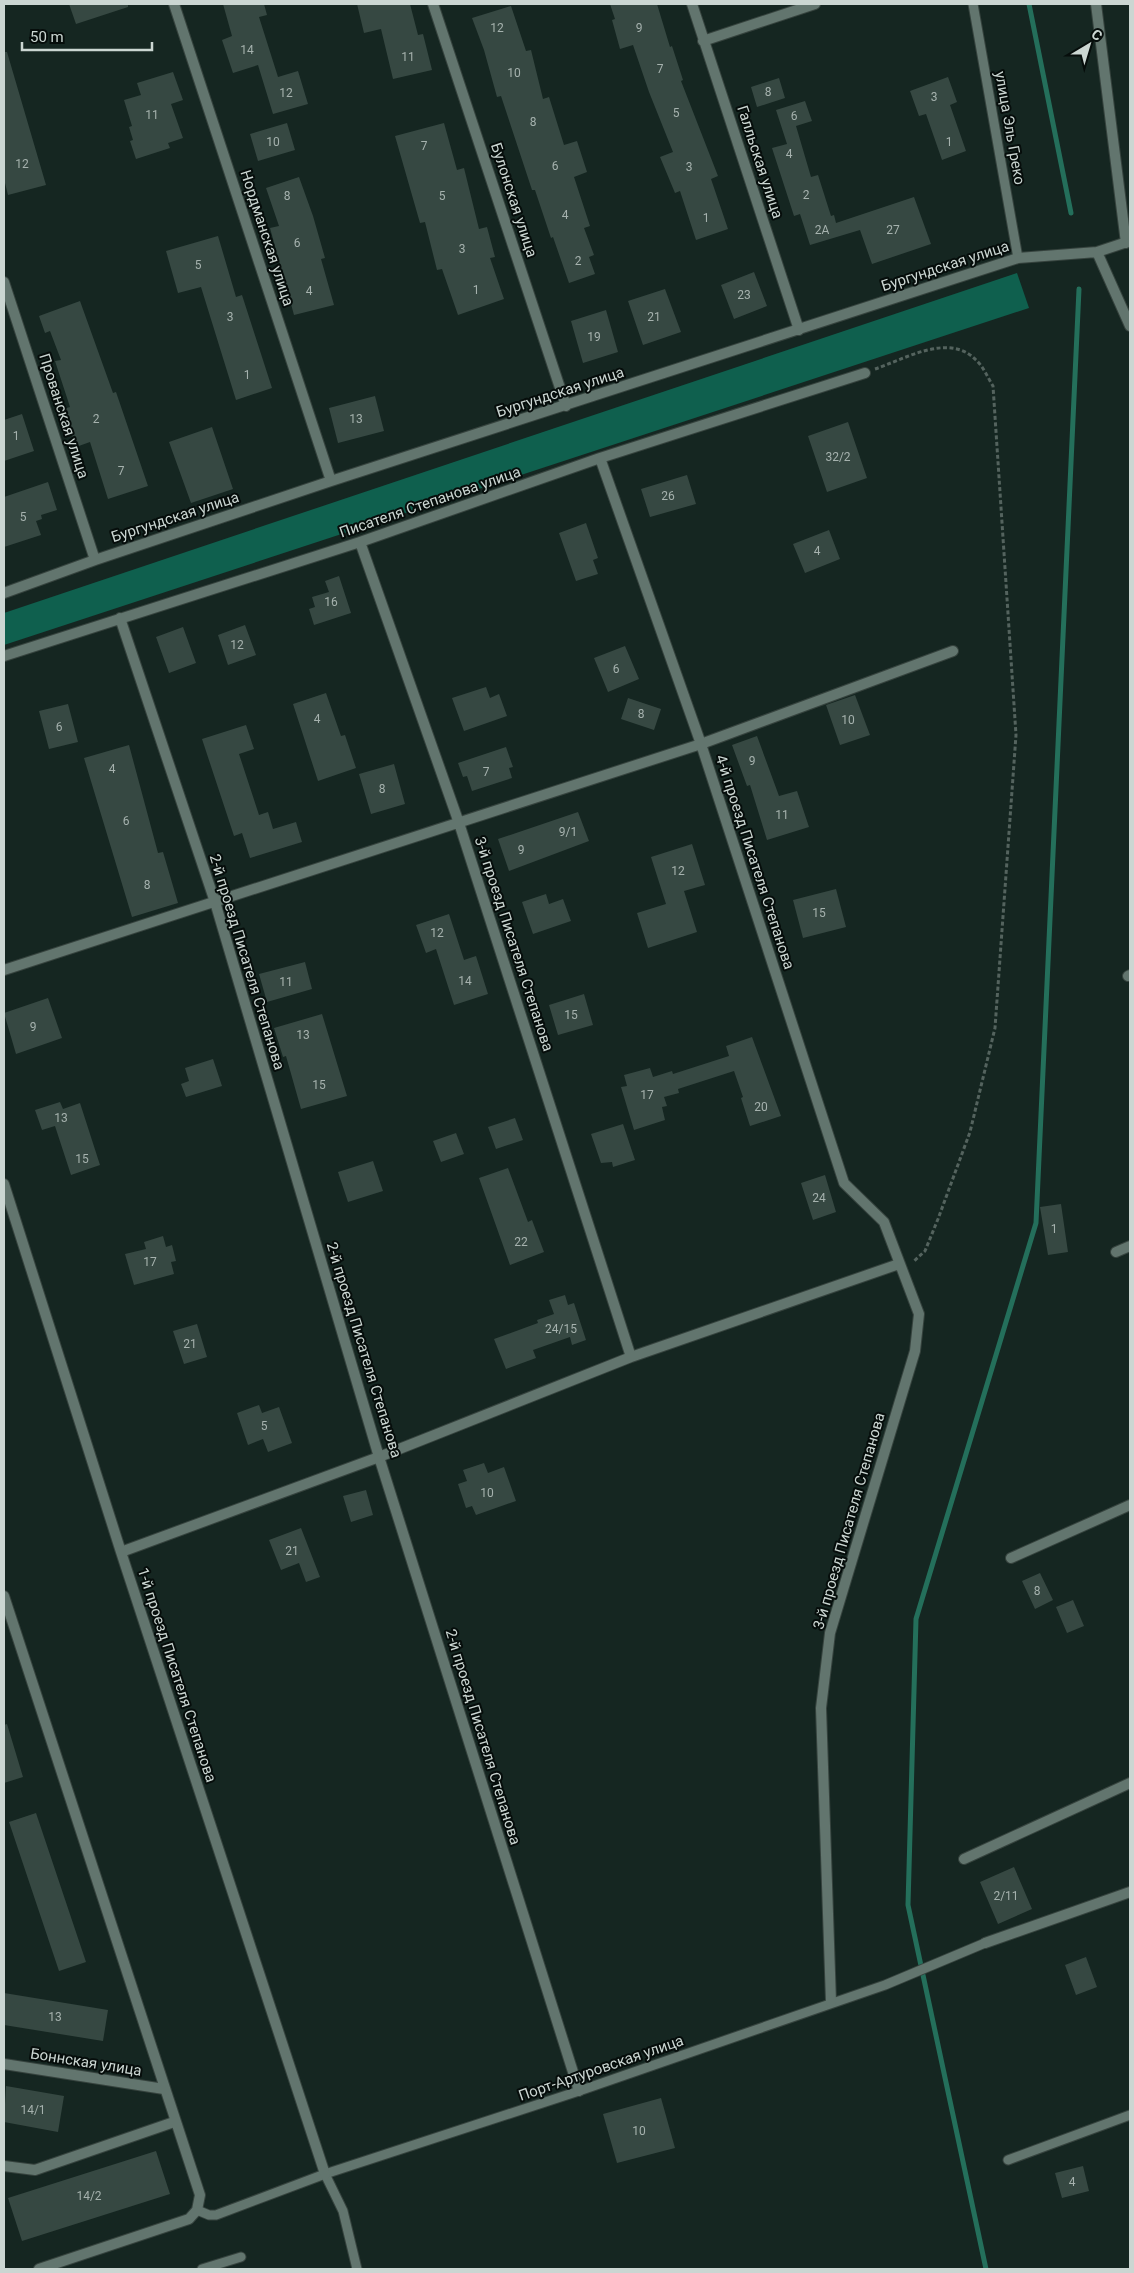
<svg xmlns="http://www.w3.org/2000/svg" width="1134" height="2273" font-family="Roboto,sans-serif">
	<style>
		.forest { fill: #0f604e }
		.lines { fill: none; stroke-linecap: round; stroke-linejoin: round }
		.stream { stroke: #246f5b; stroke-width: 5 }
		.building { fill: #364842 }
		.lane-casing { stroke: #36433e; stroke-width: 11 }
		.street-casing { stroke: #36433e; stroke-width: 12 }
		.path { stroke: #54635e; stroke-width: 3; stroke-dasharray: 4 2.5; stroke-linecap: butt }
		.lane { stroke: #62756e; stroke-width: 9 }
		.street { stroke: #62756e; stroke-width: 10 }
		.labels { text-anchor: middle; stroke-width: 4; stroke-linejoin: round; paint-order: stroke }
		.number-label { font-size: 12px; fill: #a6b2ae }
		.street-label { font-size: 15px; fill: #cbd6d2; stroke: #060d0b }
	</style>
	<rect width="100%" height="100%" fill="#152621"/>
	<!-- forest -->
	<path class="forest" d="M1017 273 1029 308 4 645V613Z"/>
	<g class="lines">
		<!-- stream -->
		<path class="stream" d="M1029 4 1071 213
			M986 2269 908 1905 916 1619 1036 1223 1079 289"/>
	</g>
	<!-- building -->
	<path class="building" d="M69 4H128V7L76 24Z
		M223 4H264L267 15 259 17 278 77 298 71 308 104 273 114 258 65 233 73 222 40 232 36Z
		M357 4H410L418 35 423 34 432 70 393 79 381 29 364 33Z
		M610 4H657L670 47 672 46 683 80 681 81 718 176 711 179 728 229 696 240 680 191 675 193 660 157 673 152 649 92 633 45 620 49 612 20 615 19Z
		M511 6 526 51 531 50 543 99 549 97 564 145 577 141 587 172 574 177 590 226 584 228 594 255 589 257 595 274 569 283 553 237 551 238 535 190H532L501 96 497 97 484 50 472 18Z
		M4 52H7L46 185 8 195 4 179Z
		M173 72 183 100 171 104 183 138 168 143 170 148 136 159 130 141 133 140 129 127 132 126 124 100 141 95 137 83Z
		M948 77 957 102 950 105 966 151 942 160 926 114 919 116 910 91Z
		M779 78 785 98 757 107 751 87Z
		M805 101 812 121 796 126 811 177 818 175 831 216 834 215 836 223 914 197 931 244 872 264 860 230 810 245 800 214 794 216 772 148 787 144 776 110Z
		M287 123 295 150 258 161 250 134Z
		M444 123 457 170 464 168 479 229 487 227 495 257 490 258 504 299 458 315 442 269 437 270 425 222 420 223 395 136Z
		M299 177 313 216 325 258 321 259 334 305 294 315 270 228 279 226 266 188Z
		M218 236 236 297 242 295 272 388 236 400 201 287 178 293 166 251Z
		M754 272 767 306 734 319 721 285Z
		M665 289 681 332 643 345 628 301Z
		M80 301 113 393 116 392 148 486 108 499 90 442 76 447 63 409 70 407 55 361 61 360 50 331 45 333 39 316Z
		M606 310 618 352 583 363 571 321Z
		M375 396 384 431 338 443 329 408Z
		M22 414 34 451 4 461V420Z
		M848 422 867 478 827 492 808 436Z
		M212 427 233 489 191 503 169 442Z
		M687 475 696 504 650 517 641 489Z
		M48 482 57 510 41 515 42 519 36 521 41 535 4 547V497Z
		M586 523 598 558 593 560 598 574 576 581 559 533Z
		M829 530 840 559 805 573 793 544Z
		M339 576 351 613 314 625 309 609 315 607 312 597 329 592 325 581Z
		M245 625 256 655 228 665 218 635Z
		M183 627 196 663 169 673 156 637Z
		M625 646 639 679 608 692 594 658Z
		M486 687 490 698 499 694 507 716 464 731 452 698Z
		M326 693 341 736 345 735 356 768 318 781 293 704Z
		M855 695 870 735 840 745 826 705Z
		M628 698 661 709 654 730 621 719Z
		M68 704 78 742 49 749 39 711Z
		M246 725 254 749 239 754 259 815 268 812 273 829 296 822 302 842 250 858 242 833 234 836 202 739Z
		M757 736 779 796 797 791 809 827 767 840 750 785 747 786 732 745Z
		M129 745 158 853 163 852 178 903 132 917 84 758Z
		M506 747 513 767 509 768 512 778 472 791 467 776 463 777 458 763Z
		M394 764 405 804 371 814 359 774Z
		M578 812 589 841 509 871 498 839Z
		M692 844 705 885 684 891 697 932 648 948 637 913 666 904 651 857Z
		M836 889 846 927 803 938 793 900Z
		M546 894 549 904 563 899 571 921 533 934 522 902Z
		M449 914 464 960 476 956 488 994 454 1005 436 949 426 953 416 925Z
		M305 962 312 989 267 1002 259 974Z
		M584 994 593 1025 558 1035 549 1005Z
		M48 998 62 1038 16 1054 4 1013Z
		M322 1014 347 1096 301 1109 286 1056 283 1057 274 1028Z
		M752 1037 781 1116 750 1126 741 1098 743 1097 734 1071 678 1089 679 1093 664 1097 667 1106 662 1107 665 1120 634 1130 621 1087 627 1086 624 1075 650 1068 653 1077 672 1071 673 1074 729 1056 726 1046Z
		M213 1059 222 1086 186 1097 181 1084 189 1081 185 1068Z
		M60 1102 63 1109 80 1103 100 1165 71 1175 55 1126 42 1130 35 1110Z
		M515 1118 523 1140 496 1149 488 1127Z
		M623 1124 635 1160 613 1167 612 1162 601 1163 591 1134Z
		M456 1133 464 1154 441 1162 433 1141Z
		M373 1161 383 1191 348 1202 338 1172Z
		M508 1168 528 1222 532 1220 544 1252 510 1265 479 1178Z
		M825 1175 836 1212 813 1220 801 1183Z
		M1061 1204 1068 1252 1048 1255 1040 1207Z
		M163 1236 166 1247 172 1245 176 1261 171 1262 174 1274 134 1285 125 1254 146 1249 144 1242Z
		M565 1295 568 1305 574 1303 586 1340 572 1345 570 1337 533 1350 536 1358 506 1369 494 1339 538 1323 537 1320 554 1314 549 1300Z
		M197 1324 207 1357 184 1364 173 1331Z
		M259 1405 262 1413 279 1407 292 1443 268 1452 263 1439 248 1445 237 1413Z
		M484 1463 488 1473 504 1467 516 1501 476 1515 472 1506 466 1508 458 1484 467 1481 463 1470Z
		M366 1490 373 1515 351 1522 343 1496Z
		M301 1528 320 1577 306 1582 299 1563 281 1570 269 1540Z
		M1040 1573 1053 1600 1035 1609 1022 1581Z
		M1073 1600 1084 1626 1067 1633 1056 1607Z
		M7 1724 23 1777 4 1783V1725Z
		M36 1813 86 1962 59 1971 9 1822Z
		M1014 1867 1032 1909 998 1924 980 1882Z
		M1086 1957 1097 1987 1076 1995 1065 1965Z
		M4 1993 108 2010 103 2041 4 2025Z
		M6 2086 64 2096 58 2132 4 2122Z
		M661 2098 675 2148 617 2163 603 2114Z
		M156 2151 170 2194 22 2241 8 2198Z
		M1083 2166 1089 2191 1062 2198 1055 2173Z"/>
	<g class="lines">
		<!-- lane casing -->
		<g class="lane-casing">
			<path id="lane" d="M973 4 1018 258
				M1008 2160 1130 2115
				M325 2174 343 2211 357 2269
				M197 2210 209 2215H216L325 2174 579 2091 885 1985 985 1943
				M202 2269 241 2257"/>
		</g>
		<!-- street casing -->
		<g class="street-casing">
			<path id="street" d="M174 4 331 481
				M433 4 566 406
				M692 4 799 330
				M1096 4 1126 243
				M703 41 815 4
				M1097 252 1130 326
				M4 282 95 560
				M600 458 701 744 844 1183 884 1222 919 1314 915 1351 830 1633 821 1708 831 2002
				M360 542 459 823 631 1357
				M4 593 95 560 331 481 1018 258 1097 252 1130 241
				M120 618 215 902 379 1457 579 2091
				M4 656 360 542 600 458 865 373
				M4 970 701 744 953 651
				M1128 976 1130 975
				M4 1184 121 1552 325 2174
				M1116 1252 1130 1246
				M121 1552 379 1457 631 1357 899 1264
				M1011 1558 1130 1505
				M4 1596 200 2195 197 2210 189 2219 39 2269
				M964 1859 1130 1783
				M985 1943 1130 1892
				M4 2064 164 2089
				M4 2166 35 2170 174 2122"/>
		</g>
		<!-- path -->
		<path class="path" d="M875 369C905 359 949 332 976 360 983 366 988 378 993 386L1016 735 995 1028 970 1132 938 1219 925 1251 913 1262"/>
		<!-- lane -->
		<use href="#lane" class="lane"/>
		<!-- street -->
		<use href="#street" class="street"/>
	</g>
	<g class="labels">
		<!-- number labels -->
		<g class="number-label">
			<text x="497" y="32">12</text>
			<text x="639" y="32">9</text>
			<text x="247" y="54">14</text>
			<text x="408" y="61">11</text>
			<text x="660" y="73">7</text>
			<text x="514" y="77">10</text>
			<text x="768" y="96">8</text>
			<text x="286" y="97">12</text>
			<text x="934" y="101">3</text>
			<text x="676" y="117">5</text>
			<text x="152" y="119">11</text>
			<text x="794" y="120">6</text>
			<text x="533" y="126">8</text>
			<text x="273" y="146">10</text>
			<text x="949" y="146">1</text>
			<text x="424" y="150">7</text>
			<text x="789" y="158">4</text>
			<text x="22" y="168">12</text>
			<text x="555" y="170">6</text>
			<text x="689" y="171">3</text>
			<text x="806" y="199">2</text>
			<text x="287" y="200">8</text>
			<text x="442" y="200">5</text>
			<text x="565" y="219">4</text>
			<text x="706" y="222">1</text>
			<text x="822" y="234">2А</text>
			<text x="893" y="234">27</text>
			<text x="297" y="247">6</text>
			<text x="462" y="253">3</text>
			<text x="578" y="265">2</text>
			<text x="198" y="269">5</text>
			<text x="476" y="294">1</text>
			<text x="309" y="295">4</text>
			<text x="744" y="299">23</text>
			<text x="230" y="321">3</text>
			<text x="654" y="321">21</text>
			<text x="594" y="341">19</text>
			<text x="247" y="379">1</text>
			<text x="96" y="423">2</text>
			<text x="356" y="423">13</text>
			<text x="16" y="440">1</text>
			<text x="838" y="461">32/2</text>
			<text x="121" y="475">7</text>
			<text x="668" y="500">26</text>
			<text x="23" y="521">5</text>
			<text x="817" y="555">4</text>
			<text x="331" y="606">16</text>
			<text x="237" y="649">12</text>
			<text x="616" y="673">6</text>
			<text x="641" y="718">8</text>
			<text x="317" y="723">4</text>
			<text x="848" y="724">10</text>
			<text x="59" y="731">6</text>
			<text x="752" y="765">9</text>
			<text x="112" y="773">4</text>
			<text x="486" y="776">7</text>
			<text x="382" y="793">8</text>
			<text x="782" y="819">11</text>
			<text x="126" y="825">6</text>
			<text x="568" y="836">9/1</text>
			<text x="521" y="854">9</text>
			<text x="678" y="875">12</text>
			<text x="147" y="889">8</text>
			<text x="819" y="917">15</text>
			<text x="437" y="937">12</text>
			<text x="465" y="985">14</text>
			<text x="286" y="986">11</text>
			<text x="571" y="1019">15</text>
			<text x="33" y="1031">9</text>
			<text x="303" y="1039">13</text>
			<text x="319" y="1089">15</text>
			<text x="647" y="1099">17</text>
			<text x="761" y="1111">20</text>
			<text x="61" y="1122">13</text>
			<text x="82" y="1163">15</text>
			<text x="819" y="1202">24</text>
			<text x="1054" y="1233">1</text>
			<text x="521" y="1246">22</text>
			<text x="150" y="1266">17</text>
			<text x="561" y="1333">24/15</text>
			<text x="190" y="1348">21</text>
			<text x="264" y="1430">5</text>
			<text x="487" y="1497">10</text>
			<text x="292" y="1555">21</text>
			<text x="1037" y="1595">8</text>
			<text x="1006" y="1900">2/11</text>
			<text x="55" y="2021">13</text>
			<text x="33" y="2114">14/1</text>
			<text x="639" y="2135">10</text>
			<text x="1072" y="2186">4</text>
			<text x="89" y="2200">14/2</text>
		</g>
		<!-- street labels -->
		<g class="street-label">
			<text transform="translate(1010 128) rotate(80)" y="5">улица Эль Греко</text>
			<text transform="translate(760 162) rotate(72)" y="5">Галльская улица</text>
			<text transform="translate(514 200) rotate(72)" y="5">Булонская улица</text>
			<text transform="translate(267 238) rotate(72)" y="5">Нордманская улица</text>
			<text transform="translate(945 266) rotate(-18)" y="5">Бургундская улица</text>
			<text transform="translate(560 392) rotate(-18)" y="5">Бургундская улица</text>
			<text transform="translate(64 416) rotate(72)" y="5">Прованская улица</text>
			<text transform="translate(430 502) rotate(-19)" y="5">Писателя Степанова улица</text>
			<text transform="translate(175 517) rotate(-18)" y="5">Бургундская улица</text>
			<text transform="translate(755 862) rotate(72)" y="5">4-й проезд Писателя Степанова</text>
			<text transform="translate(514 944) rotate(72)" y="5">3-й проезд Писателя Степанова</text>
			<text transform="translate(247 962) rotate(73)" y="5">2-й проезд Писателя Степанова</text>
			<text transform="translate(364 1350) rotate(73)" y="5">2-й проезд Писателя Степанова</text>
			<text transform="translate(849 1521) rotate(-74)" y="5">3-й проезд Писателя Степанова</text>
			<text transform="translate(177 1675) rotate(72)" y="5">1-й проезд Писателя Степанова</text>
			<text transform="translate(483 1737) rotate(73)" y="5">2-й проезд Писателя Степанова</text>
			<text transform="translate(86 2062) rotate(9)" y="5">Боннская улица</text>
			<text transform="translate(601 2068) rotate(-19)" y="5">Порт-Артуровская улица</text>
		</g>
	</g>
	<!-- border -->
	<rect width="1134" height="2273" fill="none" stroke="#cbd6d2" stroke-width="10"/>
	<!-- north arrow -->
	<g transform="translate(1089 45) rotate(38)" stroke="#060d0b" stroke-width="4" paint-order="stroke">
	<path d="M0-4L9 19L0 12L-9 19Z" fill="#cbd6d2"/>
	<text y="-8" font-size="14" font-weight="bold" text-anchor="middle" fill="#cbd6d2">С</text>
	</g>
	<!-- scale -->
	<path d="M22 42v8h130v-8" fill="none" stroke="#cbd6d2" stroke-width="2.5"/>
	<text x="30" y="42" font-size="15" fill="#cbd6d2" stroke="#060d0b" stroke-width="4" paint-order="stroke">50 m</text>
</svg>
